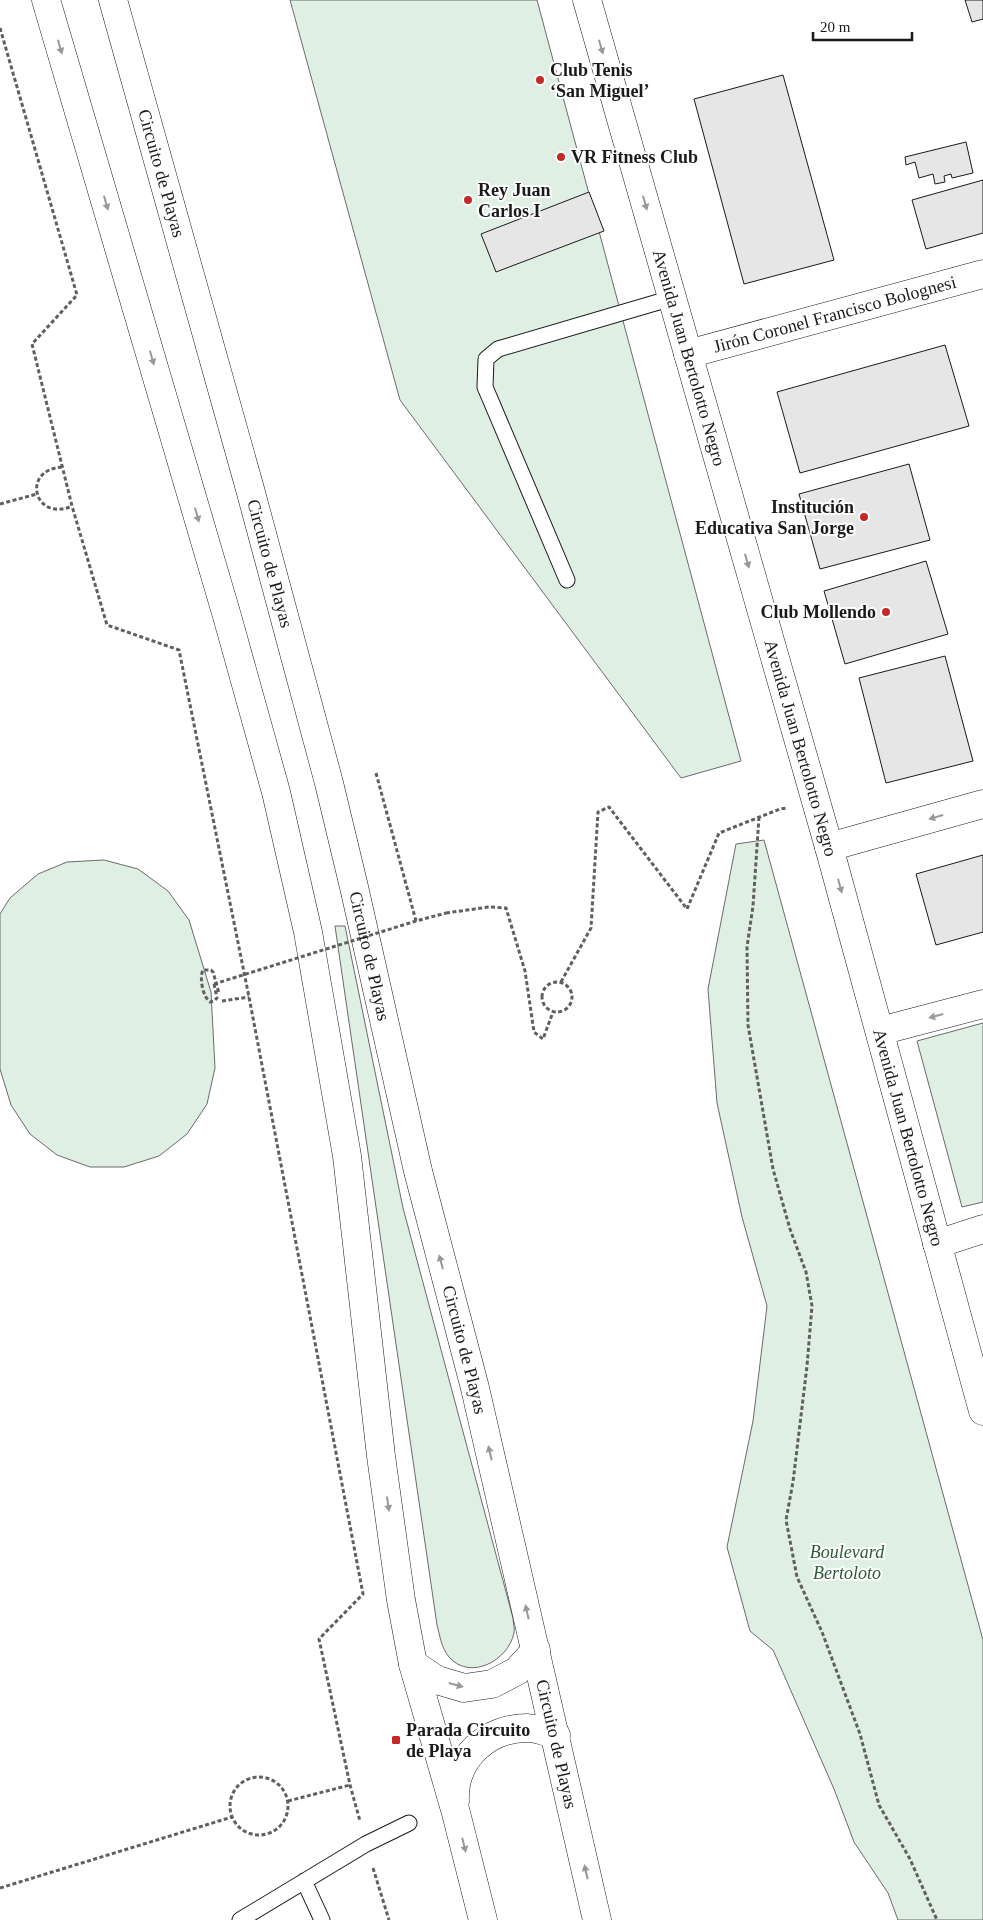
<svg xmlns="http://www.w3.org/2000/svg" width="983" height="1920" font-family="'Times New Roman',serif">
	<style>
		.green { fill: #e0efe3; stroke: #6a6a6a }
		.building { fill: #e6e6e6; stroke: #1a1a1a }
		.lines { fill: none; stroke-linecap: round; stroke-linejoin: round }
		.service-casing { stroke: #1a1a1a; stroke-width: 17 }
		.minor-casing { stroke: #1a1a1a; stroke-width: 29 }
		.secondary-casing { stroke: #1a1a1a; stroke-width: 29 }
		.trunk-casing { stroke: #1a1a1a; stroke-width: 29 }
		.path { stroke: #5f5f5f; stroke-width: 3; stroke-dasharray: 4 2.5; stroke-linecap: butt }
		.service { stroke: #fff; stroke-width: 15 }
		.minor { stroke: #fff; stroke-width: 28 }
		.secondary { stroke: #fff; stroke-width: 28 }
		.trunk { stroke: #fff; stroke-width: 28 }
		.path-bridge { stroke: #5f5f5f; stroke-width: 3; stroke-dasharray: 4 2.5; stroke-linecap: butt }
		.oneway { fill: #989898 }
		.poi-dot { fill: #c62828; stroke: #fff; stroke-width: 2 }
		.labels { text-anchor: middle; stroke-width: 4; stroke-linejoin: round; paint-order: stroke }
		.poi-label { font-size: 18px; font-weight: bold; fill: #1a1a1a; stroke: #fff; text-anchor: start }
		.street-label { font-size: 18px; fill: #1a1a1a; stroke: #fff }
		.park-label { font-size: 18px; font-style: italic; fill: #2b5a34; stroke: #fff }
	</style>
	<rect width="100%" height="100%" fill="#fff"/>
	<!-- green -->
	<path class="green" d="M290 0H537L741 761 681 778 400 400Z
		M764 840 983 1640V1920H898L888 1893 854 1842 834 1789 773 1650 750 1631 727 1547 753 1421 767 1306 742 1217 717 1103 708 989 736 844Z
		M104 860 138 869 168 891 189 920 211 992 215 1068 207 1104 187 1134 159 1156 124 1167H90L57 1155 30 1134 11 1105 0 1069V914L10 898 38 874 67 862Z
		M335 926H345L403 1208 513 1618C513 1623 515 1628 514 1633 508 1661 470 1681 449 1657 441 1647 440 1636 437 1625Z
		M983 1023V1202L962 1207 917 1041Z"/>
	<!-- building -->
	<path class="building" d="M965 0H983V19L972 22Z
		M783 75 834 260 744 284 694 99Z
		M966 142 973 173 952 178 951 174 944 176 945 182 935 184 933 174 919 178 915 162 906 165 905 157Z
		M983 180V233L926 249 912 200Z
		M589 192 604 231 496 272 481 234Z
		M945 345 969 426 800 473 777 392Z
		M909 464 930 540 820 569 799 494Z
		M926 561 948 634 845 664 824 591Z
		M945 656 973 761 886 783 859 678Z
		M983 855V932L936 945 916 874Z"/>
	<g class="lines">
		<!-- service casing -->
		<g class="service-casing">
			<path id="service" d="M567 580 485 387 486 359 498 349 672 298
				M304 1881 322 1920
				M240 1920 366 1844 409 1823"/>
		</g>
		<!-- minor casing -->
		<g class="minor-casing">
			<g id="minor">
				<path id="s1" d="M688 354 983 274"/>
				<path d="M829 847 983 804"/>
				<path d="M880 1031 983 1004"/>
				<path d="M937 1244 983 1229"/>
			</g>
		</g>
		<!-- secondary casing -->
		<g class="secondary-casing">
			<g id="secondary">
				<path id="s2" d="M587 0 829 847 983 1411"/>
			</g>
		</g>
		<!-- trunk casing -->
		<g class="trunk-casing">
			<g id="trunk">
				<path d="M46 0 227 616 276 792 308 932 347 1156 381 1456 401 1600 413 1664 456 1813 483 1920"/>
				<path id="s3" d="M113 0 250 489 329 783 354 887 418 1171 475 1388 597 1920"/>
				<path d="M413 1664 437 1680 464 1688 492 1684 517 1671 536 1650"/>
				<path d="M455 1801C453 1759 487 1727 529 1728 537 1728 547 1732 556 1735"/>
			</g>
		</g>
		<!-- path -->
		<path class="path" d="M0 28 77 295 32 344 72 506 107 625 179 650 249 997 363 1594 319 1639 350 1785 360 1821
			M62 467C20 470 35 523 72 506
			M0 504 37 494
			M376 773 416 921
			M759 817 753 906 747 947 748 1025 773 1169 790 1229 806 1272 812 1306 807 1366 793 1482 786 1520 797 1577 822 1632 860 1734 879 1805 910 1859 937 1920
			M446 913 489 907 506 908 525 971 534 1032 543 1039 553 1012
			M542 997a15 15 0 1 1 30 0a15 15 0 1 1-30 0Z
			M561 982 591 928 598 812 609 807 687 909 719 833 780 809 787 808
			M214 984 217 998 214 1001 210 1002C203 997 199 978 203 970H211L213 972 219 993
			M222 1001 249 997
			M230 1806a29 29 0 1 1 58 0a29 29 0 1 1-58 0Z
			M288 1801 350 1785
			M373 1868 389 1920
			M0 1888 232 1817"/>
		<!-- service -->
		<use href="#service" class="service"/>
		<!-- minor -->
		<use href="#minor" class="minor"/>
		<!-- secondary -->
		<use href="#secondary" class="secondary"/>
		<!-- trunk -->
		<use href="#trunk" class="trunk"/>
		<!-- path-bridge -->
		<path class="path-bridge" d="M214 984 416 921 446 913"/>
	</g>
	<!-- one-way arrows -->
	<defs><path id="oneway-solid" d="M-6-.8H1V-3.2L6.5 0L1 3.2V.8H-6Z" transform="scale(1.25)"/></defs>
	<g class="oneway">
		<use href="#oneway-solid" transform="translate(60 47) rotate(74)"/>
		<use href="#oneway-solid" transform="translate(601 47) rotate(74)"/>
		<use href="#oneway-solid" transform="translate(106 203) rotate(74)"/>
		<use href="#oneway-solid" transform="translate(645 203) rotate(74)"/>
		<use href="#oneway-solid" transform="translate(152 358) rotate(74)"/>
		<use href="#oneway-solid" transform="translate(197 515) rotate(74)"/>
		<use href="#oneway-solid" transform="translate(747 561) rotate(74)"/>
		<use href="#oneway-solid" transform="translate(936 817) rotate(164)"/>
		<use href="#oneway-solid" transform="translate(840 886) rotate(75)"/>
		<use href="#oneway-solid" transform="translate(936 1016) rotate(165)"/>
		<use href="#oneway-solid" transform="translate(441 1262) rotate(-105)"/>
		<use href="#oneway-solid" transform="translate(490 1453) rotate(-103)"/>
		<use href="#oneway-solid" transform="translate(388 1504) rotate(82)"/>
		<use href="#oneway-solid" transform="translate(527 1612) rotate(-103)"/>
		<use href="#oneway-solid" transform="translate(456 1685) rotate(15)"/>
		<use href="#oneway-solid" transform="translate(464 1845) rotate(76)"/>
		<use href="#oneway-solid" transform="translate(586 1872) rotate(-103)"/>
	</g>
	<!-- markers -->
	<g class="poi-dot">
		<circle cx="540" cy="80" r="5"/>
		<circle cx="561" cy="157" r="5"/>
		<circle cx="468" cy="200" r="5"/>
		<circle cx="864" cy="517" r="5"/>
		<circle cx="886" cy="612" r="5"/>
		<rect x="391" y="1735" width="10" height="10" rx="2.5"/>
	</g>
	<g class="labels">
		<!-- poi labels -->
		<g class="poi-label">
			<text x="550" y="76">Club Tenis<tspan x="550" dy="21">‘San Miguel’</tspan></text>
			<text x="571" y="163">VR Fitness Club</text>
			<text x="478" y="196">Rey Juan<tspan x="478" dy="21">Carlos I</tspan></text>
			<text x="854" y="513" text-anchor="end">Institución<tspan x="854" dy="21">Educativa San Jorge</tspan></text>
			<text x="876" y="618" text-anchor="end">Club Mollendo</text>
			<text x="406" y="1736">Parada Circuito<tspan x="406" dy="21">de Playa</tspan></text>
		</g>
		<!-- street labels -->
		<g class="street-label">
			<text dy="6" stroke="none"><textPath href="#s3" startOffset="180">Circuito de Playas</textPath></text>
			<text dy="6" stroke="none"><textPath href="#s1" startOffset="152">Jirón Coronel Francisco Bolognesi</textPath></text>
			<text dy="6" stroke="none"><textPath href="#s2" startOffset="372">Avenida Juan Bertolotto Negro</textPath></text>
			<text dy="6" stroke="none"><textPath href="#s3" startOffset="585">Circuito de Playas</textPath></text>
			<text dy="6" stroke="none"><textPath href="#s2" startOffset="778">Avenida Juan Bertolotto Negro</textPath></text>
			<text dy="6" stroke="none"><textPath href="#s3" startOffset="990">Circuito de Playas</textPath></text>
			<text dy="6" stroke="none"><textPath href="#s2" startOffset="1182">Avenida Juan Bertolotto Negro</textPath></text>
			<text dy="6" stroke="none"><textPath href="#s3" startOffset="1395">Circuito de Playas</textPath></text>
			<text dy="6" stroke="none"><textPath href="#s3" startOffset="1800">Circuito de Playas</textPath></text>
		</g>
		<!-- park labels -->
		<g class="park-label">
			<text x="847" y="1558">Boulevard<tspan x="847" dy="21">Bertoloto</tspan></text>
		</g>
	</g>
	<!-- scale -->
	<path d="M813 32v8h99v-8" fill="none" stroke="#1a1a1a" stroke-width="2.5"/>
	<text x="820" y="32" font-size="15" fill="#1a1a1a" stroke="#ffffff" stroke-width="4" paint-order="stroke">20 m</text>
</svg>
